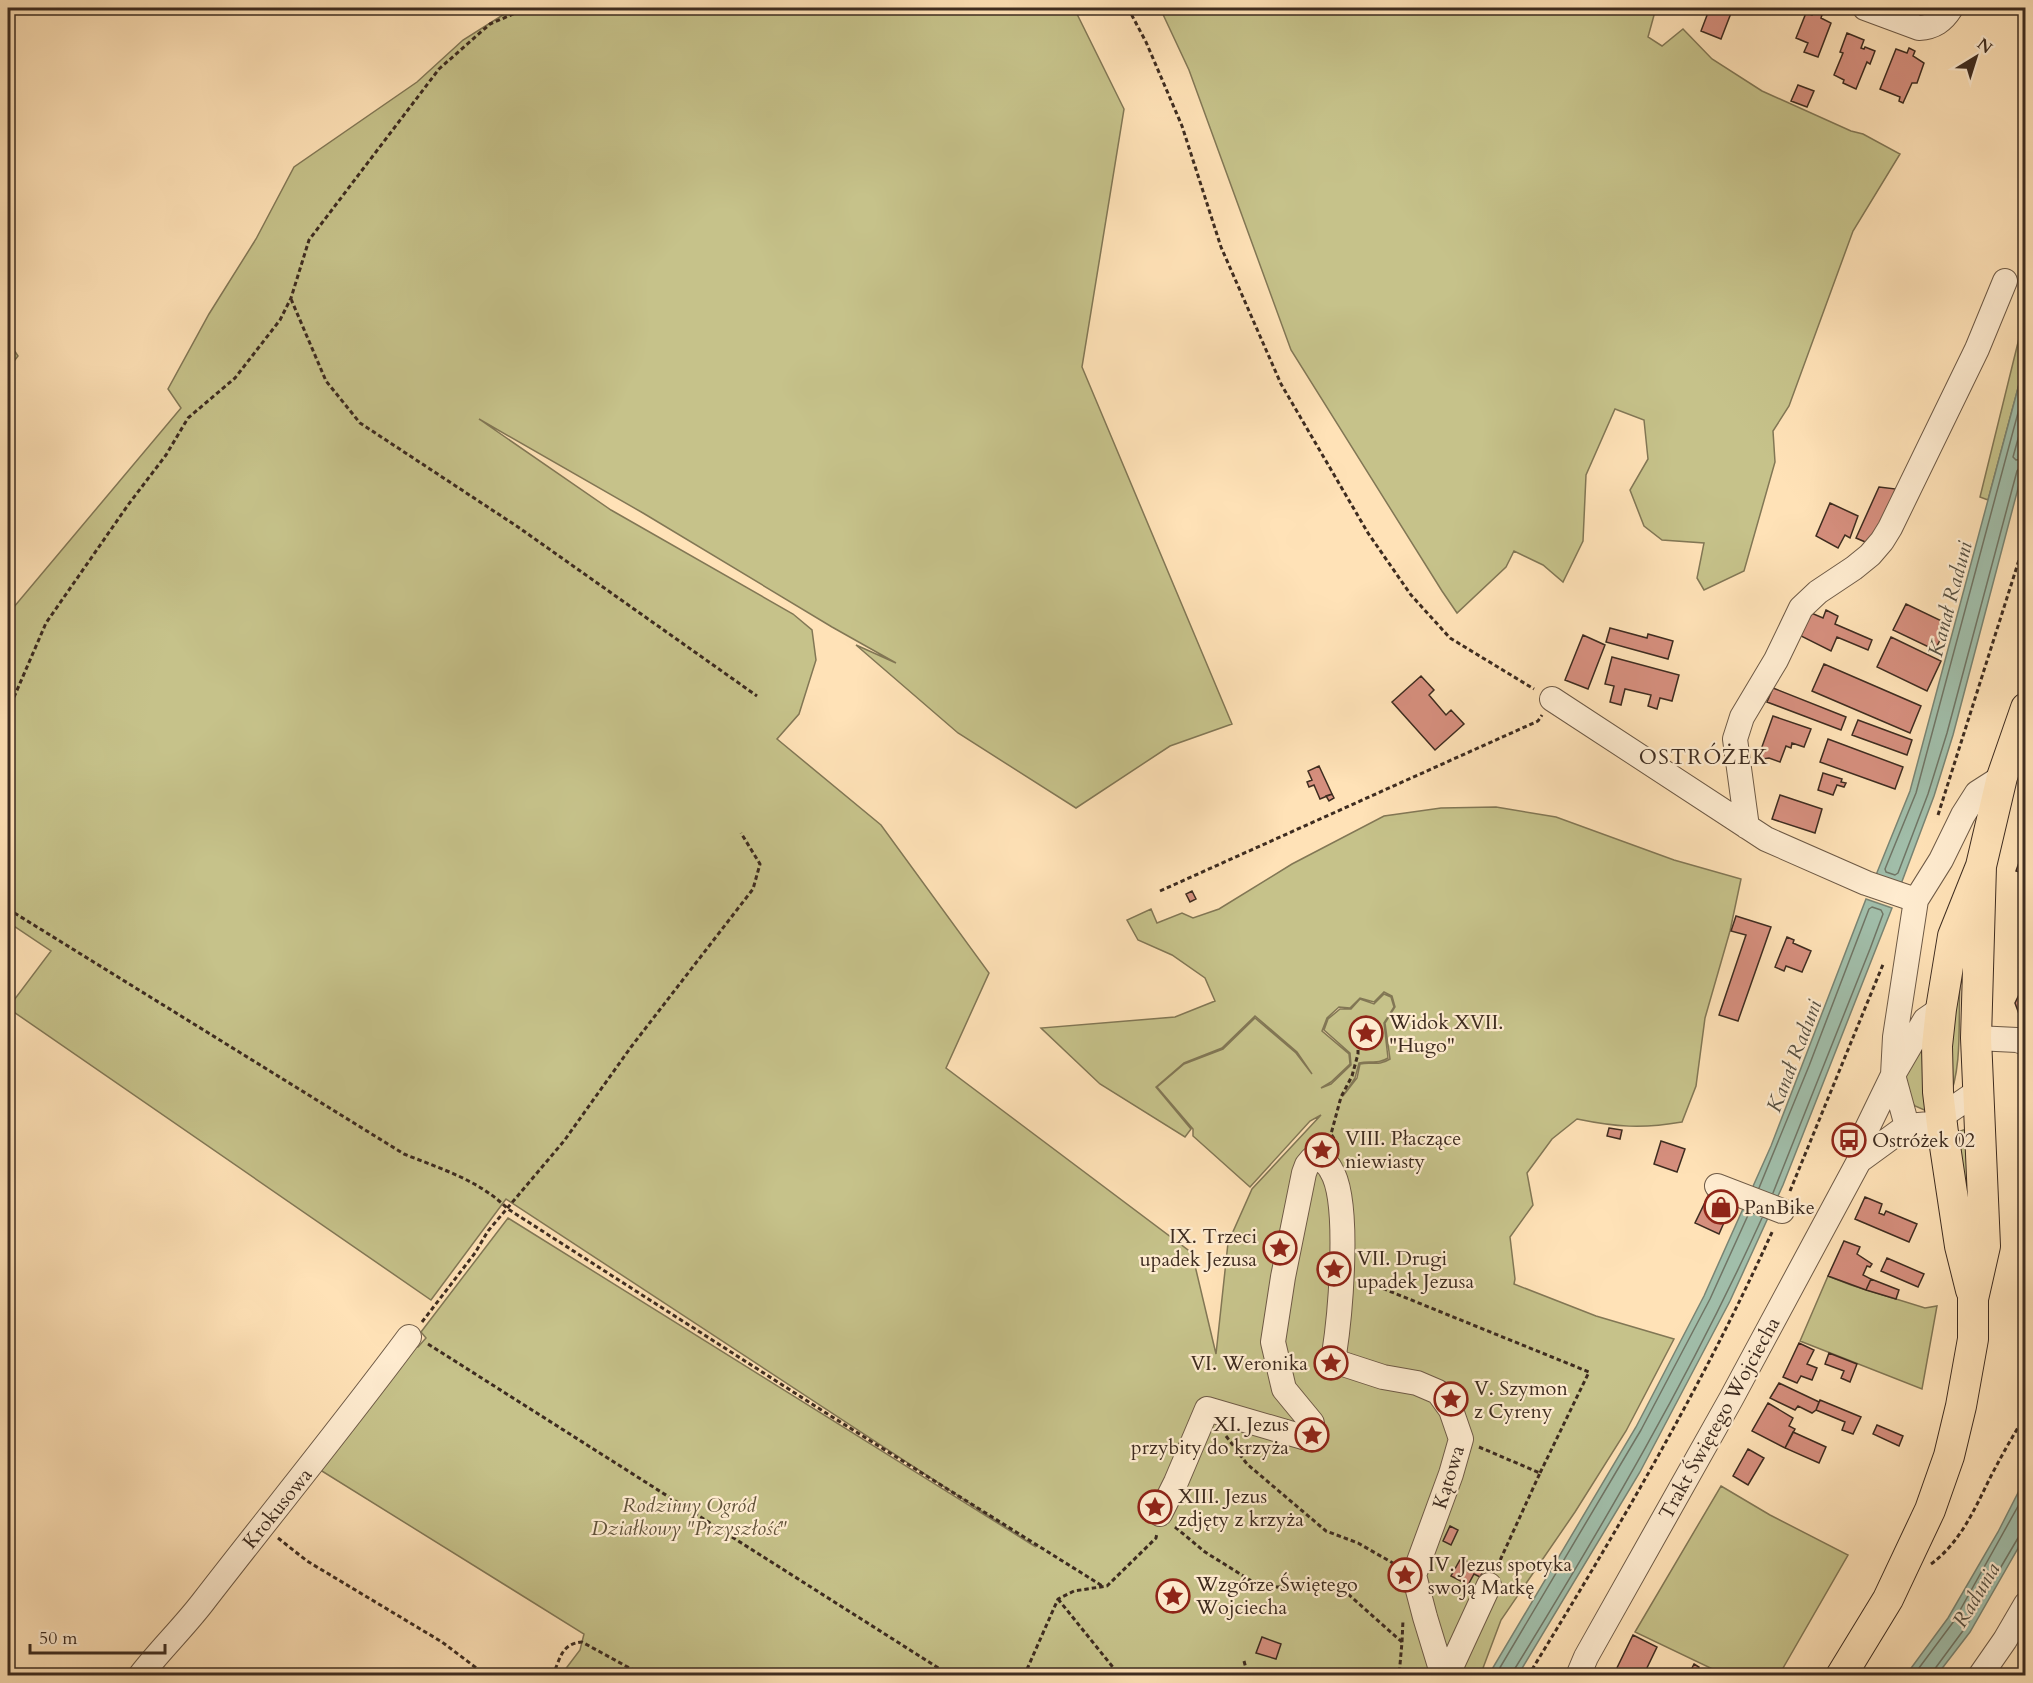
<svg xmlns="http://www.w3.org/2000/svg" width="2033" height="1683" font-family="Cardo,serif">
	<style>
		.green { fill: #c6c28a; stroke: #827755; stroke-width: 1.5; fill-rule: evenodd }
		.water { fill: #a1beaa; stroke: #798473; stroke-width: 1.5 }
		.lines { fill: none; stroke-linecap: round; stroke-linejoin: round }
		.shore { stroke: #707565; stroke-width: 1.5 }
		.building { fill: #d68f7e; stroke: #3e2c20; stroke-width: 1.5 }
		.minor-casing { stroke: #6e5a46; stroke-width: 26 }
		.major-casing { stroke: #3e2c20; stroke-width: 32 }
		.path { stroke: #3e2c20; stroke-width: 3; stroke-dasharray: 4.5 3; stroke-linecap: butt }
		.minor { stroke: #ffecd0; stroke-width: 24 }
		.major { stroke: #ffe2b7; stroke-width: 30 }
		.labels { text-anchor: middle; stroke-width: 4.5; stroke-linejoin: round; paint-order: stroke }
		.poi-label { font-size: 20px; fill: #3e2c20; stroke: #ffecd0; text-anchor: start }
		.street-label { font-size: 20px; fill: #3e2c20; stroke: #ffecd0 }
		.park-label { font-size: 20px; font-style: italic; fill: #60523a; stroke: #ffecd0 }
		.water-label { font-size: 21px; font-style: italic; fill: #575042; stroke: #ffecd0 }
		.neighbourhood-label { font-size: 21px; letter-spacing: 1.5px; fill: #3e2c20; stroke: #ffecd0 }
	</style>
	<rect width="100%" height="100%" fill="#ffe2b7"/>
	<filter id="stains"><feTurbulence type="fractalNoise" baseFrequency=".00333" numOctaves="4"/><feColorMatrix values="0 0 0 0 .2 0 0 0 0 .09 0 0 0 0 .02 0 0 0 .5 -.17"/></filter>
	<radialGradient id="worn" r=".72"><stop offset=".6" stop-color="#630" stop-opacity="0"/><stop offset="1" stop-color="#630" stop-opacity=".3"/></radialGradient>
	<!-- green -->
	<path class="green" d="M514 8H1074L1124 109 1082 367 1232 724 1170 746 1076 808 958 733 856 645 896 663 832 627 643 513 479 419 611 510 793 614 812 630 816 660 799 714 777 739 881 825 989 973 946 1068 1192 1253 1216 1354 1228 1243 1252 1189 1321 1115 1310 1121 1250 1187 1193 1136V1129L1157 1087 1184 1064 1223 1049 1255 1018 1296 1053 1312 1074 1297 1052 1255 1016 1222 1048 1184 1063 1156 1087 1191 1129 1185 1137 1100 1084 1041 1028 1175 1017 1215 1001 1205 978 1172 955 1138 940 1127 920 1151 909 1157 923 1182 913 1193 918 1219 909 1292 864 1384 816 1441 808 1496 807 1556 817 1674 860 1741 879 1730 931 1705 1018 1696 1086 1682 1122C1642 1129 1616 1127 1577 1119L1552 1139 1527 1173 1533 1205 1510 1237 1515 1279 1514 1284 1596 1316 1674 1339 1626 1431 1575 1512 1501 1620 1480 1676 561 1675 580 1650 584 1634 317 1468 410 1346 418 1347 426 1338 421 1332 508 1218 1036 1547 506 1199 431 1300 8 1008 51 951 8 922V614L181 408 168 389 209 314 256 239 294 167 417 82 463 40ZM1384 992 1392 996 1395 1007 1385 1023 1390 1059C1377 1067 1373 1061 1360 1064L1357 1078 1343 1096 1355 1078 1359 1063C1371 1060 1377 1065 1388 1058L1384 1023 1394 1007 1391 997 1384 994 1374 1004 1360 999 1351 1009H1340L1328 1019 1324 1030 1350 1053 1351 1065 1331 1084 1321 1088 1331 1082 1350 1064 1349 1054 1322 1031 1327 1018 1339 1007 1350 1008 1360 998 1374 1002Z
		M1160 8H1656L1648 37 1662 46 1683 29 1712 59 1762 91 1851 131 1863 134 1900 154 1853 231 1789 406 1773 431 1775 462 1744 571 1704 590 1697 578 1704 543 1662 540 1644 526 1630 490 1648 459 1644 420 1615 409 1586 475 1583 541 1563 582 1543 565 1514 551 1506 567 1457 613 1442 591 1291 350 1189 70Z
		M2025 314V362L1988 500 1980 497Z
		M8 341 18 356 8 369Z
		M1960 983C1958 1017 1963 1070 1948 1100L1946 1057Z
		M1925 1038 1929 1112 1915 1106 1908 1098 1905 1073Z
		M1969 1128 1975 1274 1952 1134Z
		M1828 1276 1851 1285 1925 1308 1937 1306 1922 1389 1800 1341Z
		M1721 1486 1770 1515 1848 1555 1779 1675H1725L1635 1632Z"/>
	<!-- water -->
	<path class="water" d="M2025 362V462L1953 735 1934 796 1901 884 1876 875 1910 791Z
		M1866 899 1892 908 1783 1185 1730 1301 1640 1472 1518 1675 1488 1676 1636 1427 1704 1296 1771 1146Z
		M2025 1479V1536L1970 1632 1937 1675H1906L1948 1618 1998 1532Z"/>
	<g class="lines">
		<!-- shore -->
		<path class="shore" d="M2026 383 1916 793 1885 869 1886 872 1895 875 1898 873 1928 794 1947 733 2017 471 2020 467 2026 466
			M2026 410 2013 457 2016 460 2026 458
			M1759 1188 1809 1066 1869 909 1872 907 1881 910 1883 914 1870 949 1773 1193
			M1495 1676 1641 1430 1710 1299 1749 1213
			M1513 1676 1514 1670C1604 1524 1691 1375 1762 1218
			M1913 1676 1954 1621 2026 1492
			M1933 1676 1934 1670 1965 1628 2018 1538 2026 1534"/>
	</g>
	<!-- building -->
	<path class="building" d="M1708 8H1733L1721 39 1701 31 1709 10Z
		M1813 11 1822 15 1821 18 1831 23 1818 57 1804 52 1808 43 1796 38 1806 13 1812 15Z
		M1847 33 1864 40 1861 48 1864 49 1865 47 1875 51 1870 64 1867 62 1856 89 1843 83 1844 80 1834 75 1843 53 1840 52Z
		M1909 48 1915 51 1913 56 1924 63 1917 83H1912L1903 103 1899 101 1900 97 1880 89 1896 49 1907 53Z
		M1798 85 1814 91 1807 107 1791 101Z
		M1879 487 1896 489 1870 544 1856 538Z
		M1830 503 1858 516 1850 538 1845 535 1838 548 1816 536Z
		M1906 604 1948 624 1935 650 1893 630Z
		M1826 610 1838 616 1835 624 1872 640 1868 650 1837 637 1831 651 1799 635 1809 612 1823 618Z
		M1610 628 1647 638 1648 634 1673 641 1668 659 1606 642Z
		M1583 635 1605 645 1588 689 1565 680Z
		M1891 637 1941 661 1927 691 1877 667Z
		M1612 657 1679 675 1672 701 1660 698 1657 709 1648 706 1651 695 1625 689 1621 705 1610 702 1614 686 1605 684Z
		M1824 664 1921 706 1910 733 1812 691Z
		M1421 676 1434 690 1429 695 1446 715 1451 710 1464 724 1435 750 1392 702Z
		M1773 688 1846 717 1841 730 1767 702Z
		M1773 716 1811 729 1804 747 1792 743 1791 748 1786 746 1780 762 1769 758 1762 759 1759 755Z
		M1858 720 1912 740 1907 755 1852 735Z
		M1828 739 1903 767 1895 789 1820 762Z
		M1319 766 1332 794 1320 799 1314 785 1309 787 1307 782 1312 780 1308 771Z
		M1823 773 1842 779 1841 782 1846 783 1844 787 1837 785 1833 795 1818 790Z
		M1332 794 1334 798 1329 801 1326 796Z
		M1780 795 1822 809 1815 833 1772 819Z
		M2026 843V874L2016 871Z
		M1192 891 1196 899 1190 902 1186 894Z
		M1736 916 1771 927 1738 1021 1719 1015 1746 935 1731 931Z
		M1787 937 1794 940 1793 943 1811 951 1802 972 1786 966 1784 971 1775 967Z
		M2026 980V1017L2019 1014 2015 1003Z
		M1609 1128 1622 1130 1620 1139 1607 1136Z
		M1661 1141 1685 1149 1677 1172 1654 1164Z
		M1710 1192 1733 1202 1719 1234 1695 1223Z
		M1865 1197 1882 1204 1879 1213 1884 1215 1886 1211 1917 1224 1909 1242 1855 1219Z
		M1844 1241 1860 1247 1857 1254 1872 1264 1870 1267 1867 1266 1863 1275 1871 1279 1866 1290 1828 1276Z
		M1887 1258 1924 1274 1918 1287 1881 1271Z
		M1871 1279 1899 1290 1896 1299 1866 1290Z
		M1799 1343 1814 1350 1807 1364 1817 1368 1812 1380 1801 1376 1797 1383 1783 1377Z
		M1829 1353 1857 1364 1850 1382 1841 1378 1844 1371 1825 1364Z
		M1779 1383 1819 1402 1816 1410 1812 1413 1798 1406 1795 1410 1770 1398Z
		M1820 1400 1861 1417 1853 1434 1842 1430 1845 1422 1816 1410Z
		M1768 1403 1793 1418 1789 1426 1795 1429 1785 1448 1752 1431Z
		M1877 1425 1903 1436 1899 1446 1873 1434Z
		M1793 1432 1826 1447 1819 1463 1785 1448Z
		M1748 1449 1764 1458 1748 1485 1733 1476Z
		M1450 1526 1458 1530 1451 1545 1443 1541Z
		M1461 1558 1483 1571 1480 1577 1474 1574 1468 1585 1451 1576Z
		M1633 1635 1657 1647 1643 1676H1613Z
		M1262 1637 1281 1644 1276 1659 1256 1653Z
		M1694 1664 1699 1667 1696 1675 1690 1672Z
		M1704 1669 1711 1672 1709 1676H1701Z"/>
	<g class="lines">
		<!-- minor casing -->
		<g class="minor-casing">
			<path id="minor" d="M1865 8 1919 28C1934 27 1943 21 1951 8
				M1552 699 1766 839 1866 883 1916 900
				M1747 827 1735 739 1742 717 1776 660 1801 608 1818 592 1854 568 1870 555 1882 541 1890 528 1977 349 2005 281
				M1976 1038 2017 1040 2026 1043
				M1907 1126 1893 1075 1895 1037 1916 900 1941 860 1963 815 1977 793 2002 777
				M1859 1161 1907 1126 1930 1124 1977 1092
				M1717 1186 1782 1211
				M1160 1514 1176 1482 1207 1409 1303 1437 1312 1423 1284 1389 1273 1342 1283 1277 1304 1173 1307 1165 1312 1159C1321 1159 1327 1162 1331 1170 1351 1201 1340 1316 1334 1355L1340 1363 1383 1377 1417 1383 1438 1392 1451 1410 1461 1439 1451 1474 1414 1575 1425 1617 1443 1676
				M140 1676C160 1650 183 1628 203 1602 271 1514 342 1427 409 1337
				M1447 1676 1489 1585
				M1578 1676 1586 1657 1731 1399 1859 1161 1860 1143 1893 1075 1925 1020 1941 1009
				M1980 1676 2005 1640 2026 1604"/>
		</g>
		<!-- major casing -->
		<g class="major-casing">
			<path id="major" d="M1971 1290 1960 1246 1943 1133 1938 1092 1937 1046 1941 1009 1953 936 1981 866 2002 777 2026 708
				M1841 1676 1888 1599 1930 1510 1949 1456 1961 1406 1973 1339V1299L1985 1246 1976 1038 1981 866"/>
		</g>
		<!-- path -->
		<path class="path" d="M1128 8 1146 42 1182 126 1221 247 1281 384 1368 533 1411 595 1450 638 1534 689
			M291 299 326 381 360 423 518 527 757 696
			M8 711 46 623 128 505 166 455 188 418 235 378 280 320 291 298 309 240 439 69 490 24 527 8
			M1938 815 2026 538
			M1160 891 1538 721 1542 715
			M8 909 404 1154C441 1169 479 1180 508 1209L826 1413 1104 1587
			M1338 1145 1331 1134 1341 1097 1352 1076 1358 1054V1027
			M1790 1191 1884 962
			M1362 1280 1589 1372 1540 1473
			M422 1322 475 1253 488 1231 564 1141 631 1047 753 889 760 864 741 833
			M428 1344 951 1676
			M1226 1436 1247 1464 1326 1531 1358 1543 1398 1566
			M1479 1447 1540 1473 1497 1567
			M1175 1527 1205 1552 1261 1587H1340L1402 1642 1399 1676
			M278 1538 307 1561 442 1642 483 1673 490 1676
			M1931 1564C1961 1542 1975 1508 1991 1476 2002 1455 2013 1435 2026 1415
			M1058 1599 1120 1676
			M1402 1642 1403 1620
			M1244 1661 1248 1676
			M552 1676C561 1659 560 1644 582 1642L644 1676
			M1024 1676 1058 1599 1074 1591 1107 1586 1156 1538 1157 1533
			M1528 1676C1617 1531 1703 1385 1773 1230"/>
		<!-- minor -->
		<use href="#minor" class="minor"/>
		<!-- major -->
		<use href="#major" class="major"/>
	</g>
	<!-- icons -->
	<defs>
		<g id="sight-ring" transform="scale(1.725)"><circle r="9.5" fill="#ffecd0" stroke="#8f2418" stroke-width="1.5"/><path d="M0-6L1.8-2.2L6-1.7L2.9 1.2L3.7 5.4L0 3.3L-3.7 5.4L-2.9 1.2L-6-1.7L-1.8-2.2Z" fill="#8f2418"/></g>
		<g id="bus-ring" transform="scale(1.725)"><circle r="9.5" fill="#ffecd0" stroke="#8f2418" stroke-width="1.5"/><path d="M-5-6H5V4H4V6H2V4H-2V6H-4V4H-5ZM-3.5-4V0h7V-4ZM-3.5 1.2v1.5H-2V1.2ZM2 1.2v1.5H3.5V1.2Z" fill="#8f2418"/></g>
		<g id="shop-ring" transform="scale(1.725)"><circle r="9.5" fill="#ffecd0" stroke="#8f2418" stroke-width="1.5"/><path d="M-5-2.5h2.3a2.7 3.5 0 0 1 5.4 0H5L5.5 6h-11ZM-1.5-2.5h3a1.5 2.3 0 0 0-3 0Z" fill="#8f2418"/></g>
	</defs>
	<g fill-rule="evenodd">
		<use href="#sight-ring" x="1366" y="1033"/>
		<use href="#bus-ring" x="1849" y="1140"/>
		<use href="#sight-ring" x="1322" y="1150"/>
		<use href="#shop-ring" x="1721" y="1207"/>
		<use href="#sight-ring" x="1280" y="1248"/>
		<use href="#sight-ring" x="1334" y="1269"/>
		<use href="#sight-ring" x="1331" y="1363"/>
		<use href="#sight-ring" x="1451" y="1399"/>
		<use href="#sight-ring" x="1312" y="1435"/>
		<use href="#sight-ring" x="1155" y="1507"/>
		<use href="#sight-ring" x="1405" y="1575"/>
		<use href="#sight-ring" x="1173" y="1596"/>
	</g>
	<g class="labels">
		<!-- poi labels -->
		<g class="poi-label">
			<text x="1389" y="1029">Widok XVII.<tspan x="1389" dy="23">"Hugo"</tspan></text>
			<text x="1345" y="1145">VIII. Płaczące<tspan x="1345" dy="23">niewiasty</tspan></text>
			<text x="1872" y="1147">Ostróżek 02</text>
			<text x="1744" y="1214">PanBike</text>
			<text x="1257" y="1243" text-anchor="end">IX. Trzeci<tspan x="1257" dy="23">upadek Jezusa</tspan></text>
			<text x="1357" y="1265">VII. Drugi<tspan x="1357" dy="23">upadek Jezusa</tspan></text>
			<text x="1308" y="1370" text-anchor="end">VI. Weronika</text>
			<text x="1474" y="1395">V. Szymon<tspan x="1474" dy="23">z Cyreny</tspan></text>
			<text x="1289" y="1431" text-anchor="end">XI. Jezus<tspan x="1289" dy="23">przybity do krzyża</tspan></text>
			<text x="1178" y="1503">XIII. Jezus<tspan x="1178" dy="23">zdjęty z krzyża</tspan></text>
			<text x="1428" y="1571">IV. Jezus spotyka<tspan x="1428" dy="23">swoją Matkę</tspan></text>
			<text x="1196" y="1591">Wzgórze Świętego<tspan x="1196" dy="23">Wojciecha</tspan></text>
		</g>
		<!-- street labels -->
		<g class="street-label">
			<text transform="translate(1719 1418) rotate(-61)" y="7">Trakt Świętego Wojciecha</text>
			<text transform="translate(1448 1477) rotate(-73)" y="7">Kątowa</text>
			<text transform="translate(277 1508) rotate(-51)" y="7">Krokusowa</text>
		</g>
		<!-- park labels -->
		<g class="park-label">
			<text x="689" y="1512">Rodzinny Ogród<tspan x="689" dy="23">Działkowy "Przyszłość"</tspan></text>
		</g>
		<!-- water labels -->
		<g class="water-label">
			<text transform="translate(1950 599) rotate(-75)" y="7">Kanał Raduni</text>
			<text transform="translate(1794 1056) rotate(-69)" y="7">Kanał Raduni</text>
			<text transform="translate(1976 1595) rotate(-59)" y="7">Radunia</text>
		</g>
		<!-- neighbourhood labels -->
		<g class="neighbourhood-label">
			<text x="1704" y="764">OSTRÓŻEK</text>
		</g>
	</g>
	<!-- margin -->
	<rect width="2033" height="1683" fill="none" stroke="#ffe2b7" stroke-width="30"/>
	<rect x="9" y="9" width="2015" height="1665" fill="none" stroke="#3e2c20" stroke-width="3"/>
	<rect x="15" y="15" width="2003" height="1653" fill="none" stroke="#3e2c20" stroke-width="1.5"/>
	<!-- north arrow -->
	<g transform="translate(1976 57) rotate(38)" stroke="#ffecd0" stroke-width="4.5" paint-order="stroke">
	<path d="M0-4.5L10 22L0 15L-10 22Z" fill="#3e2c20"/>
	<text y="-9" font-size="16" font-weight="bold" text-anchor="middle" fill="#3e2c20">N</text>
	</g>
	<!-- scale -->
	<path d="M30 1644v9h135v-9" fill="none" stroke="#3e2c20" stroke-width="3"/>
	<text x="39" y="1644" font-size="18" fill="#3e2c20" stroke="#ffecd0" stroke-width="4.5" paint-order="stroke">50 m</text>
	<rect width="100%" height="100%" filter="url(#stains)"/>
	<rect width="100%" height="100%" fill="url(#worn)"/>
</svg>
